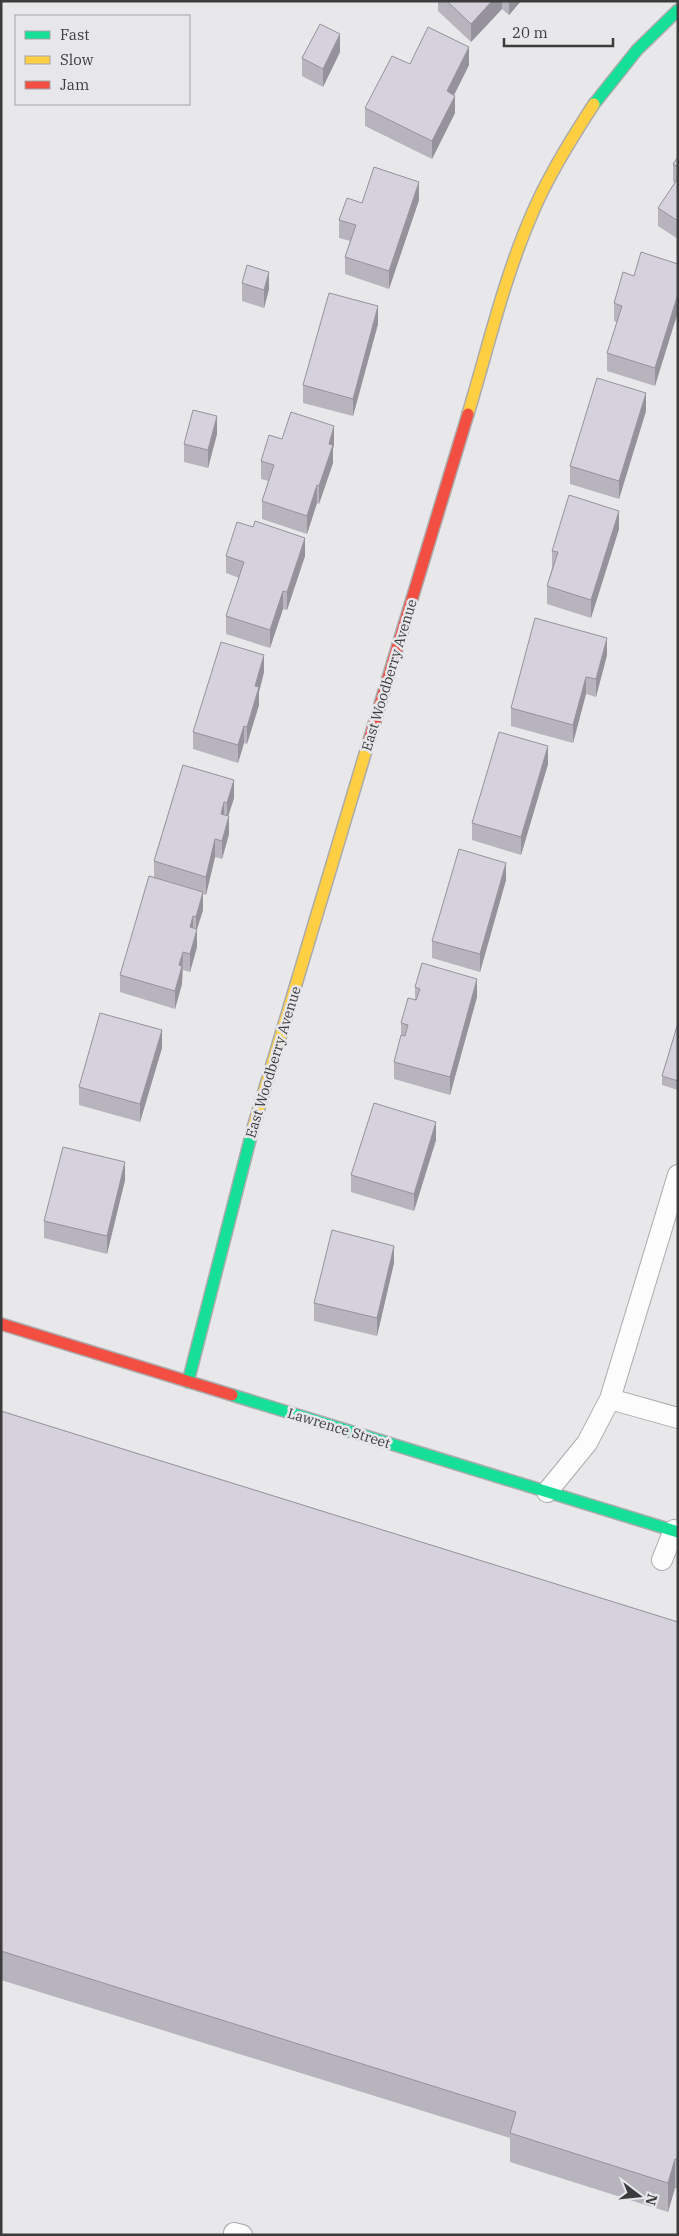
<svg xmlns="http://www.w3.org/2000/svg" width="679" height="2236" font-family="'IBM Plex Serif',serif">
	<style>
		.lines { fill: none; stroke-linecap: round; stroke-linejoin: round }
		.lane-casing { stroke: #ababad; stroke-width: 22 }
		.fast-casing { stroke: #ababad; stroke-width: 14 }
		.slow-casing { stroke: #ababad; stroke-width: 14 }
		.jam-casing { stroke: #ababad; stroke-width: 14 }
		.lane { stroke: #fcfcfc; stroke-width: 20 }
		.fast { stroke: #16e098; stroke-width: 11 }
		.slow { stroke: #ffcf43; stroke-width: 11 }
		.jam { stroke: #f24e42; stroke-width: 11 }
		.wall { fill: #b7b4be }
		.shaded-wall { fill: #95929b }
		.building { fill: #d5d1dd; stroke: #95929b }
		.labels { text-anchor: middle; stroke-width: 5; stroke-linejoin: round; paint-order: stroke }
		.street-label { font-size: 14px; fill: #3c3c3d; stroke: #e7e7eb }
	</style>
	<rect width="100%" height="100%" fill="#e8e8ea"/>
	<g class="lines">
		<!-- lane casing -->
		<g class="lane-casing">
			<path id="lane" d="M678 1175 610 1399 678 1418
				M547 1492 587 1443 610 1399
				M662 1560 674 1530
				M234 2233 242 2235"/>
		</g>
		<!-- fast casing -->
		<g class="fast-casing">
			<path id="fast" d="M594 104 637 50 678 10
				M188 1382 253 1128
				M232 1395 678 1532"/>
		</g>
		<!-- slow casing -->
		<g class="slow-casing">
			<path id="slow" d="M468 414C488 348 504 278 532 214 548 176 571 139 594 104
				M253 1128 368 744"/>
		</g>
		<!-- jam casing -->
		<g class="jam-casing">
			<path id="jam" d="M368 744 468 414
				M1 1324 232 1395"/>
		</g>
		<!-- lane -->
		<use href="#lane" class="lane"/>
		<!-- fast -->
		<use href="#fast" class="fast"/>
		<!-- slow -->
		<use href="#slow" class="slow"/>
		<!-- jam -->
		<use href="#jam" class="jam"/>
	</g>
	<!-- wall -->
	<path class="wall" d="M438 1H521L509 15 502 9 471 42 438 11Z
		M340 52 323 87 302 76V58Z
		M410 64 469 65 454 95 455 113 432 159 365 126V108Z
		M678 157V239L658 226V208L675 183 673 182V164Z
		M419 200 389 289 345 274V257L350 241 339 238V220L362 203Z
		M678 264 655 386 607 371V353L617 322 614 321V303L634 276Z
		M242 283 269 289 264 308 242 301Z
		M378 324 353 416 303 403V385Z
		M646 411 619 499 570 484V466Z
		M217 434 208 468 184 462V444Z
		M282 439 334 444 333 449V463L319 504 317 503 307 534 262 519V501L268 481 261 479V461Z
		M619 529 591 618 547 604V586L552 568V551Z
		M226 556H305L287 610 283 609 270 648 226 634V616L239 578 226 573Z
		M607 655 596 697 586 694 573 743 511 726V708Z
		M264 672 259 692V705L247 744 244 743 238 763 193 749V732Z
		M548 764 521 855 472 840V823Z
		M183 765 234 798 228 816 229 834 222 859 215 857 206 895 203 894V910L197 929V947L190 972 183 970 182 984 175 1009 120 992V975L154 877V861Z
		M506 880 480 972 432 958V941Z
		M415 987 477 997 450 1095 394 1079V1062L401 1038V1023L415 1000Z
		M678 1023V1090L662 1085V1076Z
		M162 1048 140 1122 79 1105V1087Z
		M436 1140 414 1211 351 1192V1175Z
		M125 1180 107 1254 44 1238V1221Z
		M394 1263 377 1336 314 1321V1303Z
		M1 1411 678 1622V2188H675L668 2212 510 2162V2138L1 1980Z"/>
	<!-- shaded-wall -->
	<path class="shaded-wall" d="M492 1H502V9L471 42V24Z
		M509 1H521L509 15Z
		M340 34V52L323 87V69Z
		M469 47V65L447 109V91Z
		M455 96V113L432 159V141Z
		M419 182V200L389 289V271Z
		M269 272V289L264 308V290Z
		M678 294V312L655 386V368Z
		M378 306V324L353 416V399Z
		M646 393V411L619 499V481Z
		M217 416V434L208 468V450Z
		M334 426V444L333 449V463L319 504V486L329 444Z
		M317 485V503L307 534V516Z
		M619 511V529L591 618V600Z
		M305 538V556L287 610V592Z
		M283 591V609L270 648V630Z
		M607 638V655L596 697V679Z
		M264 655V672L259 692V705L247 744V727L255 686Z
		M586 677V694L573 743V725Z
		M244 726V743L238 763V745Z
		M548 746V764L521 855V837Z
		M234 780V798L227 820V803Z
		M224 802V819L221 814Z
		M229 816V834L222 859V841Z
		M215 839V857L206 895V877Z
		M506 863V880L480 972V954Z
		M203 892V910L197 929V947L190 972V954L196 934V917Z
		M193 916V934L190 927Z
		M183 952 182 984 175 1009V991L179 965Z
		M477 979V997L450 1095V1077Z
		M162 1030V1048L140 1122V1104Z
		M436 1122V1140L414 1211V1194Z
		M125 1162V1180L107 1254V1236Z
		M394 1246V1263L377 1336V1318Z
		M675 2159V2188L668 2212V2183Z"/>
	<!-- building -->
	<path class="building" d="M447 1H492L471 24Z
		M320 24 340 34 323 69 302 58Z
		M428 27 469 47 447 91 455 96 432 141 365 108 392 56 410 64Z
		M678 157V167L673 164Z
		M374 167 419 182 389 271 345 257 356 225 339 220 347 198 362 203Z
		M678 178V221L658 208Z
		M641 252 678 264V294L655 368 607 353 622 306 614 303 623 272 634 276Z
		M247 265 269 272 264 290 242 283Z
		M329 293 378 306 353 399 303 385Z
		M597 378 646 393 619 481 570 466Z
		M193 410 217 416 208 450 184 444Z
		M291 412 334 426 329 444 333 445 319 486 317 485 307 516 262 501 274 465 261 461 269 435 282 439Z
		M569 495 619 511 591 600 547 586 558 552 552 551Z
		M255 521 305 538 287 592 283 591 270 630 226 616 244 562 226 556 237 522 253 527Z
		M535 618 607 638 596 679 586 677 573 725 511 708Z
		M221 642 264 655 255 686 259 687 247 727 244 726 238 745 193 732Z
		M499 732 548 746 521 837 472 823Z
		M183 765 234 780 227 803 224 802 221 814 229 816 222 841 215 839 206 877 154 861Z
		M459 849 506 863 480 954 432 941Z
		M149 876 203 892 196 917 193 916 190 927 197 929 190 954 183 952 179 965 182 966 175 991 120 975Z
		M422 963 477 979 450 1077 394 1062 401 1035 405 1036 408 1025 401 1023 408 998 416 1000 420 989 415 987Z
		M100 1013 162 1030 140 1104 79 1087Z
		M678 1023V1081L662 1076Z
		M374 1103 436 1122 414 1194 351 1175Z
		M63 1147 125 1162 107 1236 44 1221Z
		M332 1230 394 1246 377 1318 314 1303Z
		M1 1411 678 1622V2159H675L668 2183 510 2133 516 2112 1 1951Z"/>
	<g class="labels">
		<!-- street labels -->
		<g class="street-label">
			<text transform="translate(389 675) rotate(-73)" y="5">East Woodberry Avenue</text>
			<text transform="translate(273 1062) rotate(-73)" y="5">East Woodberry Avenue</text>
			<text transform="translate(339 1428) rotate(17)" y="5">Lawrence Street</text>
		</g>
	</g>
	<!-- border -->
	<rect width="679" height="2236" fill="none" stroke="#3c3c3d" stroke-width="5"/>
	<!-- legend -->
	<rect x="15" y="15" width="175" height="90" fill="#e7e7eb" stroke="#a3a3a5"/>
	<rect x="25" y="31" width="25" height="8" fill="#16e098" stroke="#a3a3a5"/>
	<text x="60" y="40" font-size="15" fill="#3c3c3d">Fast</text>
	<rect x="25" y="56" width="25" height="8" fill="#ffcf43" stroke="#a3a3a5"/>
	<text x="60" y="65" font-size="15" fill="#3c3c3d">Slow</text>
	<rect x="25" y="81" width="25" height="8" fill="#f24e42" stroke="#a3a3a5"/>
	<text x="60" y="90" font-size="15" fill="#3c3c3d">Jam</text>
	<!-- north arrow -->
	<g transform="translate(639 2196) rotate(106)" stroke="#e7e7eb" stroke-width="4" paint-order="stroke">
	<path d="M0-4L9 19L0 12L-9 19Z" fill="#3c3c3d"/>
	<text y="-8" font-size="14" font-weight="bold" text-anchor="middle" fill="#3c3c3d">N</text>
	</g>
	<!-- scale -->
	<path d="M504 38v8h109v-8" fill="none" stroke="#3c3c3d" stroke-width="2.5"/>
	<text x="512" y="38" font-size="15" fill="#3c3c3d" stroke="#e7e7eb" stroke-width="4" paint-order="stroke">20 m</text>
</svg>
